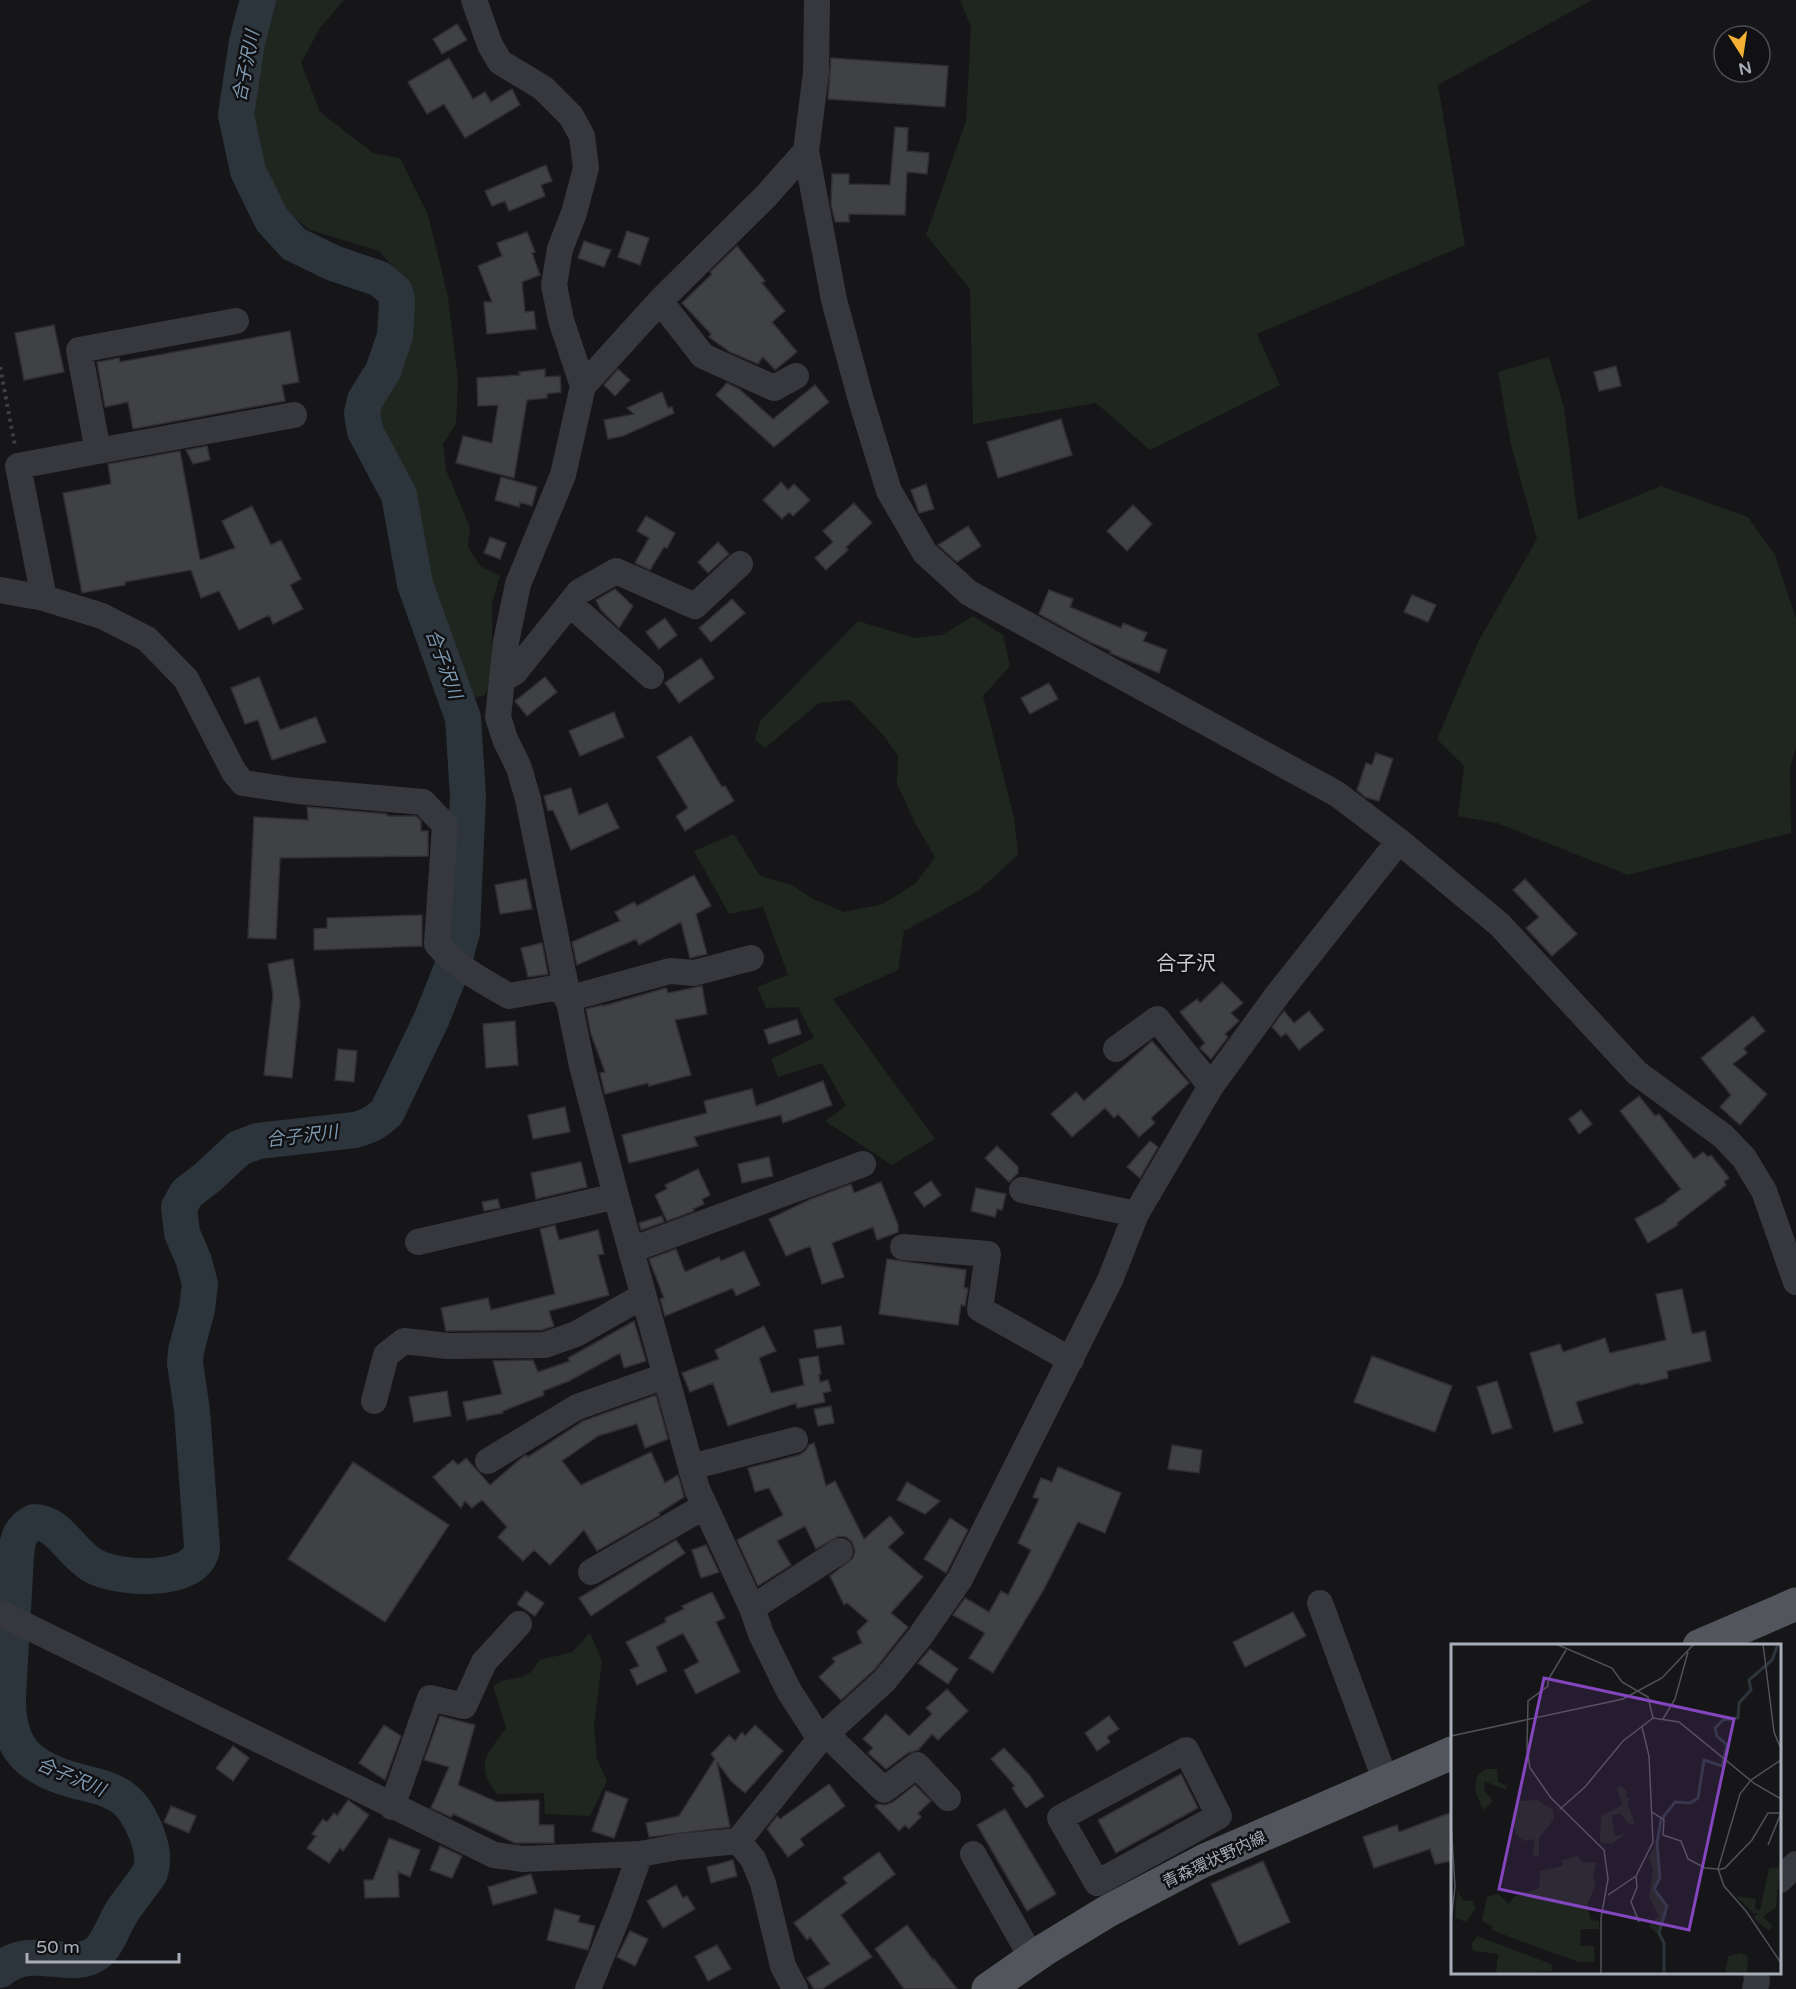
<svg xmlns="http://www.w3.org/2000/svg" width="1796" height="1989" font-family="'Varela Round','Noto Sans JP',sans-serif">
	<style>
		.green { fill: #1e261f }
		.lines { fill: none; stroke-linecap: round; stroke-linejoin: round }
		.river { stroke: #2c353c; stroke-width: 36 }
		.building { fill: #404145; stroke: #303034; stroke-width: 1.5 }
		.path { stroke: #3d3f44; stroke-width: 4; stroke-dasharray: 3 4.5; stroke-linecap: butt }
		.minor { stroke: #37383d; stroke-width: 26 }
		.major { stroke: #53555c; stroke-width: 33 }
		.labels { text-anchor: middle; stroke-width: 5; stroke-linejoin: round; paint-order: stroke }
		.street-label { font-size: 16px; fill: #a8adb8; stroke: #111113 }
		.water-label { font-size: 18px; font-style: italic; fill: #7f9bb3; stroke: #111113 }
		.quarter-label { font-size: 20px; fill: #c9ccd4; stroke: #111113 }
		.inset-river { fill: none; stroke: #2c353c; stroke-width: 3 }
		.inset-road { fill: none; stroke: #505258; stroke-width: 1.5 }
		.view { fill: #8446be; fill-opacity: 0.15; stroke: #8446be; stroke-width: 3 }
		.inset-edge { fill: none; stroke: #a8adb8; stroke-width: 3 }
	</style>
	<rect width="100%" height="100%" fill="#161618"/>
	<!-- green -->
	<path class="green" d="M273 0H344L320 28 301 63 320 112 373 153 400 158 428 215 448 297 458 381 456 424 443 444 446 470 470 527 468 547 480 566 500 576 492 603V680L485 695 472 698 454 659 421 563 397 477 371 438 372 401 390 378 407 346 410 286 379 251 310 230 281 208 265 173 248 107 254 50Z
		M960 0H1592L1438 85 1465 245 1257 334 1280 385 1150 450 1096 403 973 424 970 289 926 235 966 121 971 27Z
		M1549 357 1564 408 1578 520 1661 486 1748 517 1775 555 1796 618V748L1790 767 1791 833 1628 875 1497 823 1458 816 1464 766 1437 739 1479 640 1537 539 1511 445 1498 372Z
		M973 616 1003 635 1010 666 983 696 1014 817 1018 855 978 891 904 931 898 970 833 999 935 1139 892 1165 825 1121 846 1106 822 1063 778 1077 771 1059 814 1038 798 1007 766 1008 757 987 788 975 763 907 729 914 694 851 734 834 760 876 792 885 813 899 844 912 883 904 916 883 935 857 915 823 897 784 898 756 884 736 850 700 819 703 765 748 755 740 760 721 858 621 914 638 942 635Z
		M590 1633 602 1661 594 1726 597 1759 607 1781 590 1816 545 1814 544 1793 497 1794C474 1765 487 1754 506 1728L493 1686 502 1681 521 1677 531 1672 540 1660 572 1652Z"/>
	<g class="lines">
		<!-- river -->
		<path class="river" d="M0 1970C32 1942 70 1973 97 1953 109 1943 114 1923 123 1910 132 1897 142 1885 150 1873 155 1858 151 1846 146 1832 141 1820 134 1806 123 1798 111 1789 94 1785 80 1782 28 1768 7 1750 8 1695L16 1557C17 1542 19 1529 34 1522 59 1522 70 1552 92 1565 116 1580 199 1585 202 1547L192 1411 185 1363 186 1351 197 1309 200 1284 194 1261 182 1233 179 1207 187 1193 208 1177 239 1148 258 1141 355 1130C369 1126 377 1122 387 1112L432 1018 453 965 462 932 468 796 463 718 415 584 399 495 365 431 362 413 365 400 383 371 395 336 397 302 395 292 380 279 333 263 294 244 272 220 248 171 236 115 247 42 258 0"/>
	</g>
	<!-- building -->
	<path class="building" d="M457 24 467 40 442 54 433 39Z
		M449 58 473 99 485 92 491 102 512 89 520 105 465 138 444 104 427 114 408 82Z
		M831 58 948 66 945 107 828 99Z
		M895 127 908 128 907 151 929 153 927 174 907 172 905 215 849 214V222H835L831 204 832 174H849V184L890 185Z
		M546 165 552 181 541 185 545 196 509 211 505 201 492 206 485 191Z
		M627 231 649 238 640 265 618 257Z
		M527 232 535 252 532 253 540 275 522 282 525 312 534 311 536 329 487 334 484 302H492L478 266 502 256 497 243Z
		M584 241 611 250 604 267 578 258Z
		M737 246 765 281 762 283 785 311 772 322 797 352 775 370 763 357 758 364 730 352 709 337 711 334 682 303 712 274 710 272Z
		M54 325 64 372 24 380 15 333Z
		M290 331 299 382 282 385 285 401 133 429 128 402 105 407 97 362 119 358 120 362Z
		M1616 366 1621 386 1599 391 1594 372Z
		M545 369V377L560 376 561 392 547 394V398L527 400 514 478 456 463 463 436 492 443 498 405 478 406 477 378 520 375 519 372Z
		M618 369 630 380 615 396 604 385Z
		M727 383 739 389 773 419 815 385 829 402 774 447 716 395Z
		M662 392 668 408 672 407 674 413 623 436 608 439 604 420 634 414 627 408Z
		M1061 419 1072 455 998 478 987 442Z
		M207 446 210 460 193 464 186 450Z
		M180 451 200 560 235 548 222 521 252 506 271 545 281 540 301 579 290 585 303 609 273 624 269 615 239 630 219 591 201 598 191 570 125 582V585L82 593 63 493 111 484 108 464Z
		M501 477 537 487 532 506 520 502 519 507 495 500Z
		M781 482 788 490 794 484 810 500 793 516 789 512 782 519 763 500Z
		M926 484 934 509 919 513 911 490Z
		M854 503 872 523 846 547 848 550 826 570 815 558 833 542 823 531Z
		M1133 505 1152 524 1127 551 1107 531Z
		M646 516 675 533 667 548 664 547 650 570 635 563 649 538 637 531Z
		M968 526 981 546 957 562 938 545Z
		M490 537 506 543 500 559 484 553Z
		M718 542 729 554 708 573 698 562Z
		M615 589 633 606 619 628 601 610 596 600Z
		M1049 590 1073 599 1070 607 1121 628 1123 623 1147 633 1143 641 1167 650 1159 673 1110 653 1111 651 1090 642 1039 614Z
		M1412 595 1436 605 1428 622 1404 612Z
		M732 599 745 613 711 642 699 628Z
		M665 618 677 635 659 649 646 632Z
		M701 658 714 678 679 703 665 683Z
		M259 677 280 730 316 717 326 742 272 760 258 720 245 724 231 688Z
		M545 677 557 692 527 716 515 701Z
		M1049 683 1058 699 1030 714 1021 698Z
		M614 712 624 737 580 756 569 731Z
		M691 736 722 787 725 786 734 801 685 831 676 816 688 808 657 757Z
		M1376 753 1393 759 1379 801 1365 797 1357 790 1366 763 1372 765Z
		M571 788 579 815 607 803 619 828 571 850 553 810 548 811 544 796Z
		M307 807 387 814V816H416L421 821V831H428V856L280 858 276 939 248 938 254 817 308 820Z
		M694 875 711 906 696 914 707 954 690 958 681 922 639 945 636 939 577 965 572 942 620 921 615 912 634 902 637 906Z
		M526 879 532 909 500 914 495 885Z
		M1525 879 1577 934 1552 956 1526 928 1539 917 1513 890Z
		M422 915V946L314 950V929L327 928V918Z
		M542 943 548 974 528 977 521 948Z
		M293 959 300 1003 292 1078 264 1075 273 995 268 964Z
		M1222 982 1243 1003 1231 1013 1239 1021 1225 1034 1228 1037 1211 1059 1200 1048 1205 1043 1180 1012 1197 999 1200 1003Z
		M702 986 707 1014 675 1020 691 1075 649 1086 648 1083 605 1094 600 1073 605 1072 591 1034 586 1009 603 1005V1006L666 988 668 993Z
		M1284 1011 1294 1023 1309 1011 1324 1030 1299 1050 1286 1033 1281 1037 1272 1027Z
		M1753 1016 1765 1031 1744 1048 1747 1053 1733 1064 1767 1094 1740 1125 1720 1107 1731 1095 1701 1058Z
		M797 1019 801 1034 769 1044 764 1030Z
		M515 1021 518 1065 486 1068 483 1024Z
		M1152 1041 1189 1083 1151 1118 1155 1123 1139 1137 1118 1114 1114 1118 1105 1108 1072 1137 1051 1114 1076 1092 1084 1101Z
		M338 1049 357 1051 354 1082 335 1080Z
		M823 1081 832 1105 783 1123 781 1115 694 1137 698 1146 629 1163 622 1135 707 1113 704 1101 752 1089 756 1106Z
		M1639 1096 1655 1116 1659 1114 1694 1159 1703 1152 1708 1157 1711 1155 1729 1178 1724 1182 1726 1185 1677 1223 1678 1225 1648 1243 1635 1219 1667 1201 1666 1200 1681 1189 1620 1111Z
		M565 1107 570 1132 533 1139 528 1115Z
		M1581 1110 1592 1124 1579 1134 1569 1119Z
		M1150 1141 1158 1147 1140 1178 1127 1167Z
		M997 1146 1018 1167V1173L1009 1182 985 1158Z
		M769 1157 773 1176 742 1183 738 1164Z
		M581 1162 587 1187 536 1199 531 1173Z
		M698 1169 710 1195 702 1199 704 1204 693 1209 694 1211 667 1221 655 1195 667 1189 665 1185Z
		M931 1181 941 1195 924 1207 914 1193Z
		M881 1182 898 1225V1232L877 1240 873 1227 832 1243 844 1277 822 1284 810 1246 786 1256 769 1219 811 1199 851 1184 854 1193Z
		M976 1188 1006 1194 1002 1210 997 1209 995 1217 971 1211Z
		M498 1199 500 1208 484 1211 482 1202Z
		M662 1216 664 1222 641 1230 639 1223Z
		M555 1225 559 1240 598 1230 604 1254 598 1255 609 1295 549 1311 554 1326 542 1330 446 1331 441 1308 488 1298 491 1310 555 1294 540 1229Z
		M676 1249 685 1272 719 1257 721 1261 744 1251 760 1285 736 1296 733 1288 665 1316 660 1299 664 1298 649 1259Z
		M887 1259 966 1270 964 1288H968L965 1306 961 1305 958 1325 879 1314Z
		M1682 1289 1692 1334 1705 1331 1711 1361 1667 1371 1668 1378 1640 1385 1639 1383 1576 1402 1583 1423 1554 1432 1530 1353 1560 1344 1563 1352 1605 1338 1610 1353 1666 1340 1656 1294Z
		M634 1321 646 1361 624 1368 620 1353 569 1381 543 1391 544 1395 503 1411V1413L467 1420 463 1402 502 1394 493 1361 533 1360 538 1372 570 1361 568 1358Z
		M764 1326 776 1351 759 1358 771 1393 804 1385 799 1359 818 1356 821 1374 819 1375 820 1382 828 1380 831 1391 823 1393 825 1402 797 1408 796 1403 728 1426 713 1383 690 1392 682 1373 719 1359 715 1350Z
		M841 1326 844 1344 817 1348 814 1330Z
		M1372 1356 1452 1386 1435 1432 1354 1402Z
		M1497 1381 1512 1428 1492 1434 1477 1387Z
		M447 1391 451 1416 414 1422 409 1397Z
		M656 1395 668 1439 645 1448 637 1424 598 1436 562 1461 581 1485 651 1452 665 1483 678 1475 684 1497 659 1513 660 1515 597 1551 584 1530 550 1565 534 1550 523 1561 498 1537 507 1527 482 1500 472 1508 465 1501 461 1508 433 1477 453 1460 458 1465 466 1458 490 1485 519 1460 526 1455 528 1457 583 1421Z
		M831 1406 834 1423 818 1426 814 1409Z
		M814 1443 826 1486 835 1481 864 1539 890 1516 904 1533 888 1547 923 1577 891 1613 908 1627 875 1669 841 1700 819 1677 835 1662 832 1658 862 1643 857 1632 868 1621 847 1603 844 1605 830 1576 853 1558 855 1551 852 1542 846 1537 839 1536 816 1549 805 1526 777 1541 791 1565 758 1586 737 1540 783 1515 769 1488 755 1492 748 1468 799 1455 805 1451 809 1445Z
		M1172 1445 1202 1450 1199 1473 1168 1469Z
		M353 1462 449 1525 385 1622 288 1559Z
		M1058 1467 1121 1493 1105 1533 1078 1522 1043 1591 993 1673 969 1658 985 1633 953 1615 965 1598 989 1612 1001 1591 1008 1595 1031 1550 1018 1543 1039 1499 1033 1497 1041 1478 1052 1482Z
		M907 1482 940 1501 925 1514 897 1500Z
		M950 1518 968 1530 946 1573 924 1559Z
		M676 1540 685 1553 591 1616 579 1598Z
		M706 1545 719 1572 701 1578 692 1550Z
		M526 1591 544 1603 535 1616 517 1604Z
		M712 1592 725 1618 716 1622 740 1672 696 1694 684 1670 699 1662 683 1633 656 1647 667 1671 637 1685 630 1670 639 1666 626 1642 666 1622 665 1618 684 1609 682 1606Z
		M1293 1612 1306 1636 1245 1667 1233 1642Z
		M930 1649 958 1669 948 1684 918 1663Z
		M947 1689 968 1711 938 1740 932 1734 918 1750 908 1753 886 1769 868 1753 873 1748 863 1739 886 1714 909 1736 932 1714 926 1708Z
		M440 1716 475 1725 458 1785 497 1802 539 1800V1825H554V1843H515L453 1814 451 1817 431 1808 449 1767 424 1760Z
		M1109 1716 1119 1729 1107 1737 1110 1742 1097 1751 1085 1733Z
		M384 1725 401 1736 385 1780 359 1763Z
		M755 1725 783 1751 745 1793 731 1781 717 1762 730 1827 649 1837 646 1823 679 1816 715 1759 711 1754 729 1735 735 1741 742 1732 745 1736Z
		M233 1746 249 1758 233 1781 216 1768Z
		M1004 1748 1030 1776 1044 1796 1026 1808 1012 1788 1015 1786 991 1759Z
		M1181 1774 1198 1808 1116 1853 1098 1820Z
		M829 1784 845 1806 800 1839 804 1845 788 1857 767 1829 777 1816 780 1819Z
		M915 1785 931 1801 918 1813 921 1817 909 1829 905 1825 899 1831 875 1806 878 1804 886 1805 893 1802Z
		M606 1791 628 1799 614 1838 592 1831Z
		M348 1800 369 1815 343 1851 340 1848 329 1863 307 1848 316 1836 312 1834 323 1819 327 1822 334 1813 337 1816Z
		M171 1806 196 1816 189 1833 164 1822Z
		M1005 1809 1056 1894 1027 1911 977 1825Z
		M1452 1812V1861L1435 1864 1430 1849 1374 1868 1363 1837 1397 1825 1399 1832Z
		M389 1838 420 1850 410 1877 398 1872 399 1897 365 1898 364 1880H373Z
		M440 1846 462 1856 452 1878 430 1870Z
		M879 1852 895 1874 841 1915 872 1957 822 1989H814L807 1978 830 1964 810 1937 807 1940 794 1923 847 1883 843 1878Z
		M733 1860 737 1876 711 1883 707 1867Z
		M1263 1861 1290 1922 1239 1945 1211 1884Z
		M531 1874 537 1893 493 1905 488 1887Z
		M676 1885 683 1898 687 1896 695 1909 663 1928 647 1901Z
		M555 1909 580 1916 578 1922 595 1926 588 1950 547 1940Z
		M907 1925 933 1960 934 1959 957 1989H904L875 1949Z
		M630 1931 648 1939 635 1966 617 1957Z
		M717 1945 731 1969 708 1981 695 1956Z"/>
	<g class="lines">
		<!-- path -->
		<path class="path" d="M0 367 15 446"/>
		<!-- minor -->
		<path class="minor" d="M474 0 490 45 500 62 543 88 571 116 582 136 586 168 574 213 560 249 554 285 561 320 583 386
			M817 0 816 73 806 151 834 300 861 400 889 491 925 553 969 593 1337 794 1399 841 1500 925 1637 1073 1723 1136 1744 1158 1764 1191 1796 1282
			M806 151 767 195 660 301 583 386 563 475 518 584 506 642 498 717 505 739 519 768 528 799 582 1066 616 1196 697 1489 752 1608 761 1634 789 1691 820 1739
			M660 301 703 356 774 388 796 376
			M236 321 79 350 98 451 294 415
			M0 590 44 598 102 616 147 639 186 679 234 772 243 783 297 791 423 802 445 825 437 944C455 966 484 982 509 996L565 986
			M44 598 18 466 98 451
			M570 604 651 676
			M503 679 515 672 579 592 616 571 695 606 740 564
			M567 999 670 971 694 973 751 958
			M1116 1049 1157 1019 1211 1086
			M1022 1190 1136 1214
			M418 1242 616 1196
			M903 1247 988 1254 980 1309 1071 1360
			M631 1250 863 1164
			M374 1401 386 1355 404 1341 448 1346 545 1345 576 1334 643 1296
			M488 1461 577 1407 665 1376
			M691 1467 795 1440
			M591 1572 705 1506
			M1320 1603 1386 1782
			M752 1608 840 1551
			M0 1613 494 1855 523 1859 640 1854 678 1847 738 1841 820 1739 884 1681 919 1638 960 1579 1110 1280 1136 1214 1211 1086 1278 994 1399 841
			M826 1734 884 1790 917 1765 948 1798
			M1186 1750 1219 1816 1097 1883 1060 1818Z
			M392 1807 430 1698 464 1706 484 1662 519 1624
			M738 1841 753 1859 763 1883 783 1966 795 1989
			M973 1854 1032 1958
			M1780 1880 1796 1864
			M588 1989 619 1913 640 1854
			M1755 1989 1757 1981 1756 1972"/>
		<!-- major -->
		<path class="major" d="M1699 1646 1796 1604
			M988 1989 1044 1950 1108 1911 1203 1861 1452 1753"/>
	</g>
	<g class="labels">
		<!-- street labels -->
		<g class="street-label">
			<text transform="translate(1214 1859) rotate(-25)" y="6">青森環状野内線</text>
		</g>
		<!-- water labels -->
		<g class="water-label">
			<text transform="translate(246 66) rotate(-79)" y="6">合子沢川</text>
			<text transform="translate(444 664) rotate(70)" y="6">合子沢川</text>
			<text transform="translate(302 1136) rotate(-7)" y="6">合子沢川</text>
			<text transform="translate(71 1777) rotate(23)" y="6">合子沢川</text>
		</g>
		<!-- quarter labels -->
		<g class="quarter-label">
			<text x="1186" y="970">合子沢</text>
		</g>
	</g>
	<!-- overview -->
	<g transform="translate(1451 1644)">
		<rect width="330" height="330" fill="#161618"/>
		<path d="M35 125H46L47 138 56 142 55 146 33 137 34 147 42 157 32 166 24 146 26 132ZM170 142 176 148 175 154H180L176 158 184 180 179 181 170 170 161 171 164 192 175 190 161 200 149 198 150 172 172 161 165 144ZM86 156 102 166 103 175 88 194V212L82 213 83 195 73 197 65 191 61 172 67 157ZM204 201 209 231 201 246 213 257 215 269 207 291 198 282 208 272 198 253 202 226 198 213ZM127 212 131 218 145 219 142 233 145 240 136 261 140 276 148 277V285H130L129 302H143L144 318H128L94 306 40 286 42 282 31 277 36 253 47 250 58 260 63 253 88 244 89 227 112 222 111 216ZM330 218 325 263 312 273 322 282 318 286 306 278 303 273 308 269H302L285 252 305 255 304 265 309 266 318 224H327ZM6 247 13 257 21 256 25 264 15 278 4 274ZM26 292 100 320 102 327 45 330 47 310 22 307 20 300ZM289 309 297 312 296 330H274L277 312Z" fill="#1e261f"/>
		<path class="inset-river" d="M213 330V299L208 289 216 262 203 245 209 234 206 199 210 176 224 158 239 159 247 154 253 116 271 122 276 101 266 92 264 84 272 76 287 74 288 59 300 46 298 36 321 16 327 0"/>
		<path class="inset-road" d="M105 0 161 24 171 38 197 53 202 74M312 0 323 88 330 105M115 6 97 36V42L77 57 76 105 79 124 100 154 153 206 157 235 150 274V330M212 75 224 55 237 8M0 92 172 55 211 34 243 0M330 116 300 136 289 150 267 225 273 242 295 267 330 319M109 165 134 143 172 97 202 74 228 78 304 140 330 155M201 168 213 176 212 191 230 197 237 215 254 224 267 225M0 178 4 243 0 278M317 201 330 169M267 226 274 224 301 196 317 169H329M185 232 186 243 180 258 188 278M157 251 185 232 202 198 198 112 191 83"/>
		<path class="view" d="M93 34 283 75 238 286 48 245Z"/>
		<rect width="330" height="330" class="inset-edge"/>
	</g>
	<!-- north arrow -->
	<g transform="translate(1742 54) rotate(168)"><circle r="28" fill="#111113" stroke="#4d4f55" stroke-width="1.5"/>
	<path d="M0-4.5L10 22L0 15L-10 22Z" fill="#f2b134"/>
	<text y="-9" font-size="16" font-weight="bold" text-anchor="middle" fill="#a8adb8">N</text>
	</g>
	<!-- scale -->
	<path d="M27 1953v9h152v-9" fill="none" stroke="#a8adb8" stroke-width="3"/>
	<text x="36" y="1953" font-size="18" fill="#a8adb8" stroke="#111113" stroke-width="4.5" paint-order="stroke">50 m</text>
</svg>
